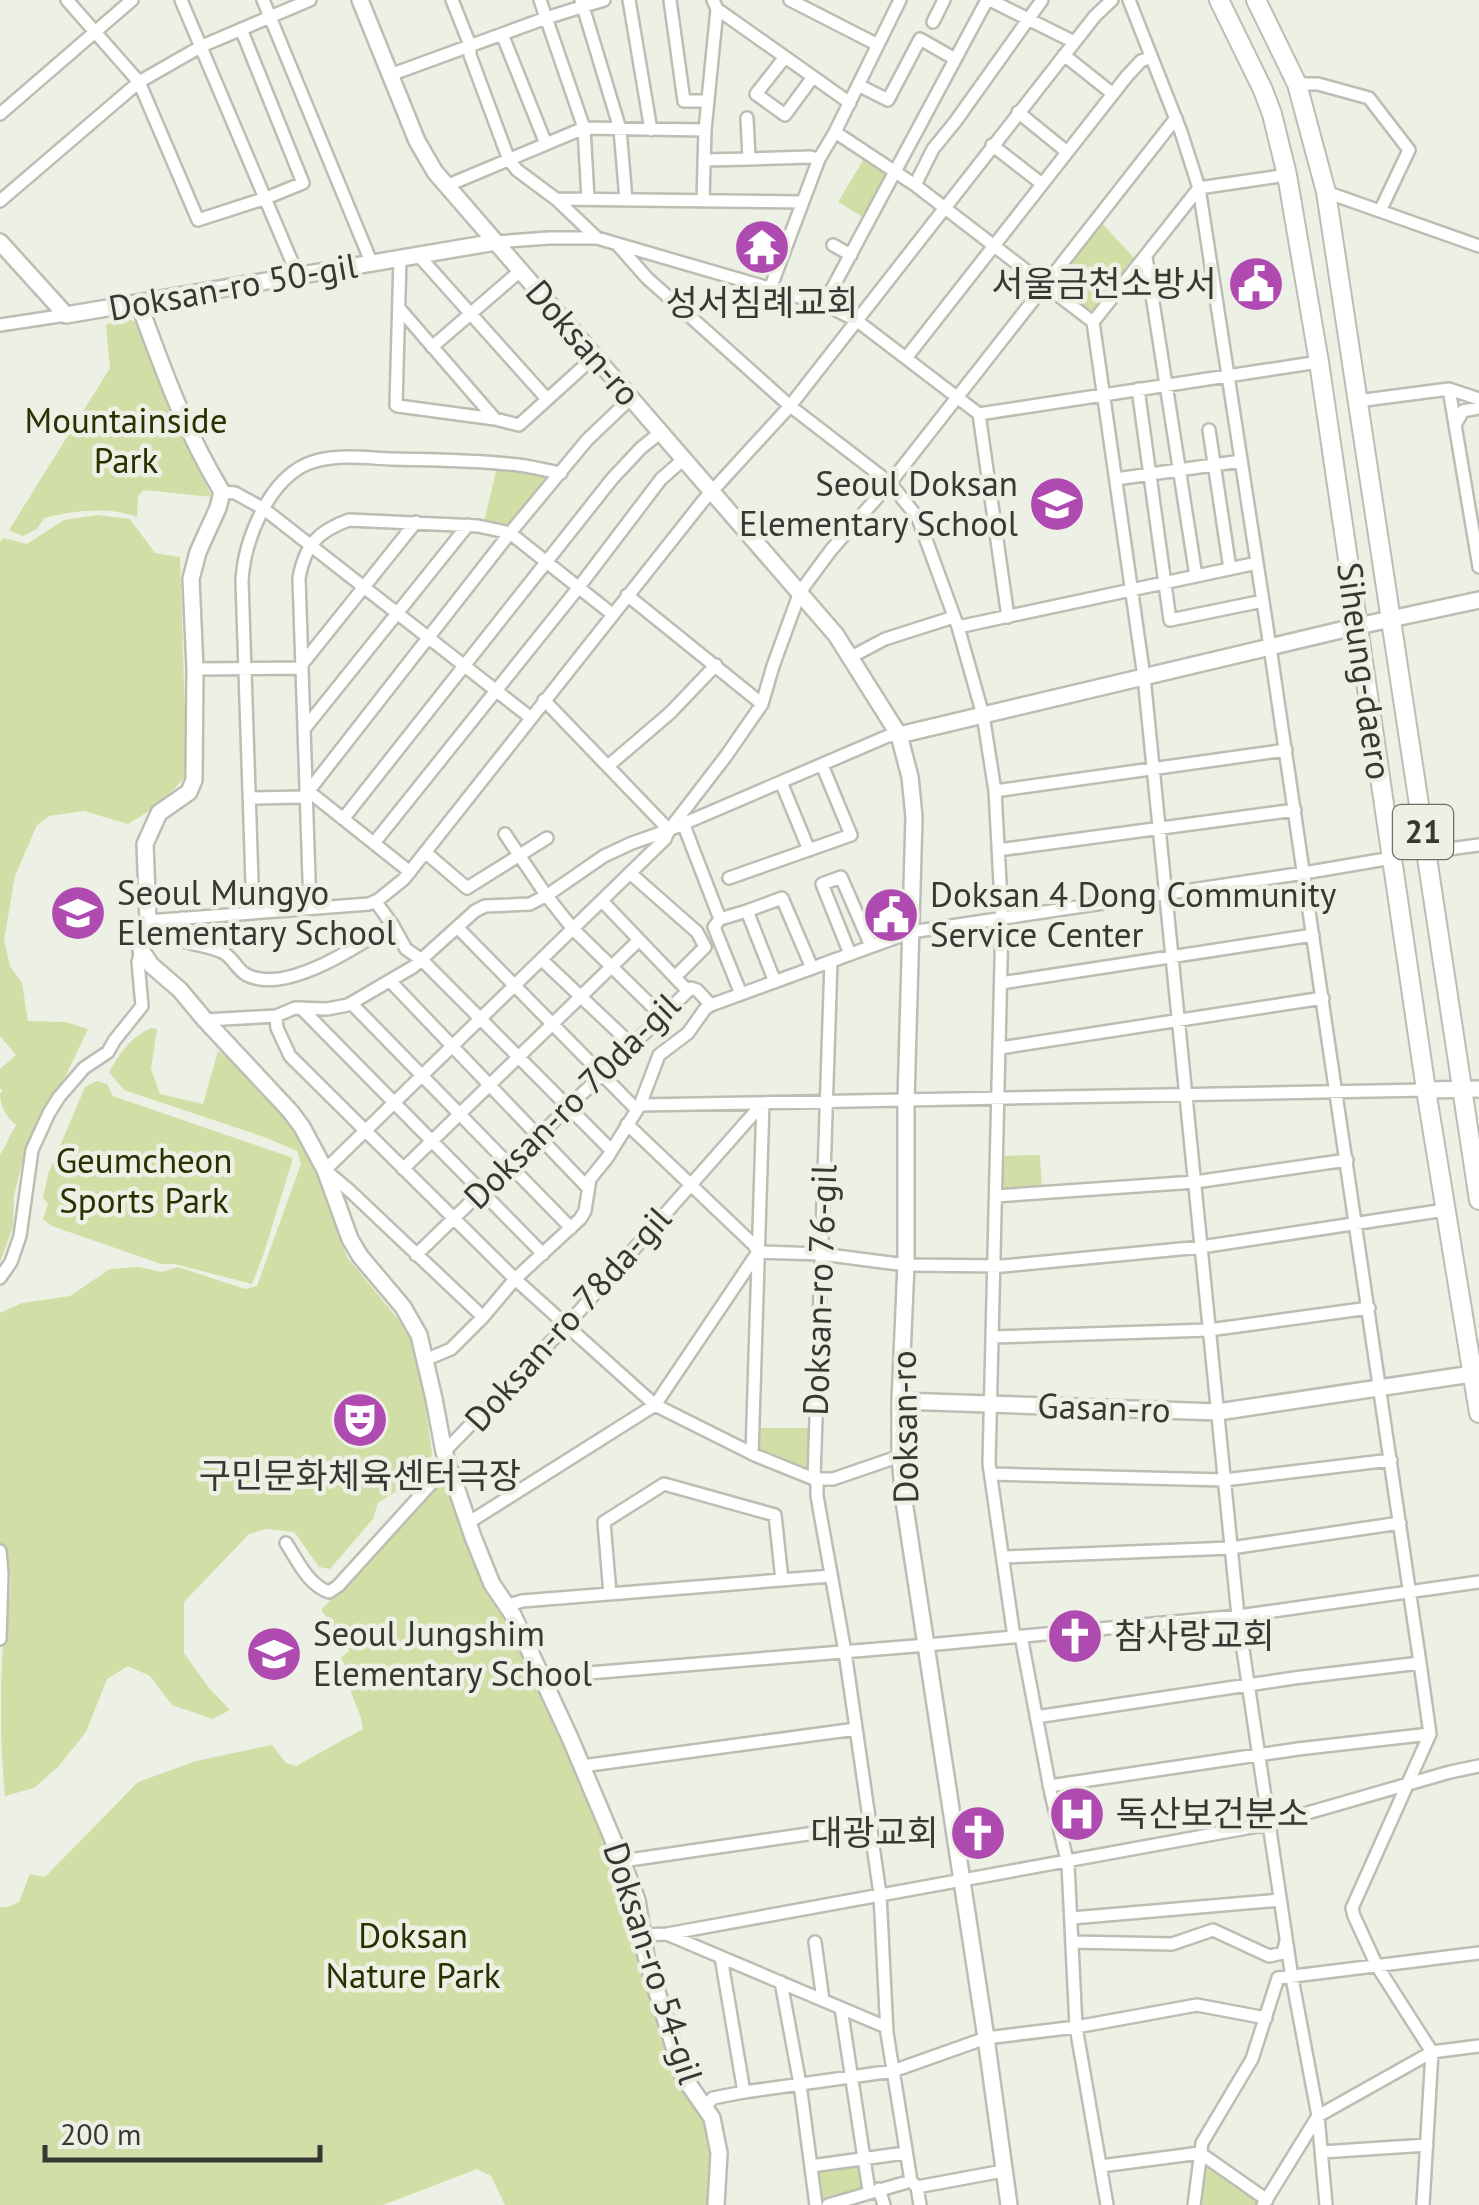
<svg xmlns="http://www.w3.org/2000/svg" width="1479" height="2205" font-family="'PT Sans','Noto Sans KR',sans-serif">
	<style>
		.green { fill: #d1dfa6 }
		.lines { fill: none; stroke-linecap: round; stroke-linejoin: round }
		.street-casing { stroke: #bbbeb2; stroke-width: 16 }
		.secondary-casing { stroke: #bbbeb2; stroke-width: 20 }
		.primary-casing { stroke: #bbbeb2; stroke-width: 22 }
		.street { stroke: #fff; stroke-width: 11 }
		.secondary { stroke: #fff; stroke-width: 15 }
		.primary { stroke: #fff; stroke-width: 18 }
		.labels { text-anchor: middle; stroke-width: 9; stroke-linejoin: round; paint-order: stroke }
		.shield { fill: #edf0e4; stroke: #6e6f68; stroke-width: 2.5 }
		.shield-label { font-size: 32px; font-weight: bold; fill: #373833 }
		.poi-label { font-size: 35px; fill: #373833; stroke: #edf0e4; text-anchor: start }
		.street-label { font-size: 35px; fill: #373833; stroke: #edf0e4 }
		.park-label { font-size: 35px; fill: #293100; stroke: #edf0e4 }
	</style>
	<rect width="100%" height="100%" fill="#edf0e4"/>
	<!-- green -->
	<path class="green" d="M865 157 893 175 868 220 838 202Z
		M1100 221 1136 260 1094 314 1051 284Z
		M125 317 135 322 171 414 212 497 144 490 138 496 137 517C107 506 74 511 44 518L37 529 23 536 9 530 110 368 106 325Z
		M498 463 558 476 510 533 483 526Z
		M97 515 130 519 155 553 180 557 187 775C170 795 151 811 128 824L84 811 49 816 37 825 15 876 4 940 10 966 22 983 28 1021 65 1022 88 1029 56 1096 26 1147 14 1196 13 1227 0 1262V1155L16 1125C6 1117 0 1106 0 1093L3 1092 0 1088V1069L16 1055 0 1036V542L3 538 27 544 64 520Z
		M151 1028 157 1029 151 1069 160 1094 203 1104 218 1051 236 1063 302 1137 347 1257 407 1330 419 1362 432 1452 430 1469 378 1503 373 1519 330 1569 319 1567 294 1532 266 1529 249 1534 184 1602V1653L209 1688 230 1710 213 1719 172 1705 150 1676 128 1666 107 1679 86 1732 58 1767 34 1788 5 1796C0 1746 0 1694 3 1642 5 1617 14 1590 9 1565 8 1558 3 1551 0 1544V1313L22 1303 70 1296 110 1269 139 1267 162 1272 178 1267 245 1289 257 1286 301 1164 297 1151 264 1137 124 1090 109 1072C120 1053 130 1038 151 1028Z
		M97 1081 107 1084 113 1096 293 1158 263 1256 252 1284 175 1264H161L52 1226 43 1219 48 1204 43 1198 48 1174 85 1087Z
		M1040 1155 1042 1190 1000 1192V1156Z
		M758 1428H810V1471L758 1450Z
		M443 1477 485 1582 502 1608 563 1734 629 1897 681 2081 692 2103 710 2131 714 2145 708 2205H505L491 2176 477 2169 383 2205H0V1907H8L19 1902 30 1874 45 1877 138 1782 196 1761 272 1745 286 1763 296 1766 363 1729C362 1710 346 1693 350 1675L341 1658 349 1651 347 1643 321 1610 392 1535Z
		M863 2162 867 2189 820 2202 816 2168Z
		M1205 2163 1258 2201 1255 2205H1199Z"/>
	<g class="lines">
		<!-- street casing -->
		<g class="street-casing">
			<path id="street" d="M67 0 139 82 198 220 266 198 303 183 241 29
				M181 0 298 276
				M263 0 372 264
				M452 0 470 45V55L509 160 517 170 556 199 597 238
				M540 0 584 128 588 199
				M581 0 620 129 626 200
				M629 0 651 130
				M670 0 684 101H708
				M790 0 878 45
				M990 0 1074 42
				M1129 0 1181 132 1199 188 1270 647 1420 1663 1430 1734 1352 1908 1354 1916 1377 1966 1432 2052 1423 2205
				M717 9 850 103
				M933 22 944 0
				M502 34 546 144
				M1064 55 1113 94
				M785 57 756 94 785 115 813 77
				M390 75 546 18 604 0
				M1297 84H1318L1369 98 1409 150 1380 211
				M858 85 888 100 920 39 955 59
				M1018 112 1067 152
				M0 114 132 0
				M835 132 915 185 1093 322
				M992 145 1042 184
				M749 159 810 157 819 159
				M704 160 749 159 747 118
				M1287 175 1199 188 1093 322 1144 677 1238 1616 1292 1978 1318 2116 1326 2205
				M915 185 933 149 955 122 1042 0
				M446 186 584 128 705 130
				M1326 192 1479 246
				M556 199 802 202
				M0 201 139 82 202 46 310 0
				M703 201 705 130 717 9 713 0
				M496 242 549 238H597L824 304 856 320 979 414 1319 362
				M617 244 647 278 790 406 890 483 918 518 958 627 983 715 995 791 1002 920 989 1464 1014 1637
				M833 245 851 255
				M419 256 547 399
				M1146 257 1196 576
				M400 258 396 405 398 406 495 419 519 425 594 357
				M770 289 819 159 835 132 900 0
				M824 304 987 0
				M399 308 495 419
				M0 325 66 315
				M432 347 520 271
				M906 358 1127 76 1141 61 1151 57
				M1138 389 1170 620 1263 601
				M1449 389 1479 567
				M1357 401 1449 389 1479 399
				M979 414 1008 617
				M1455 425 1463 411 1479 408
				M1209 430 1230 569
				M1116 479 1241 461
				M222 492 235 493 264 509 531 718
				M627 595 762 704
				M958 627 1257 563
				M851 657 885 639 954 617
				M303 663 416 522
				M195 669 302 668
				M544 700 669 830
				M305 728 468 525
				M608 766 670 713 716 665
				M781 782 809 850
				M995 791 1286 750
				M307 793 510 533 587 440 631 398
				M307 794H312L410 872
				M249 798 302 797 307 794
				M343 819 612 479 641 448 661 432
				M683 823 720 919 714 927 741 994
				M505 834 546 895 573 929 662 1016
				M374 843 579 587 661 479 685 458
				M998 850 1295 810
				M425 852 467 888 547 838
				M1426 852 1479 845
				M630 873 697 932 705 947 675 977
				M729 878 851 835 822 765
				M375 901 392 924
				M602 901 688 991
				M310 908 299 578C305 545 318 531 349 520L478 526 510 533 612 614
				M747 911 782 898 812 968
				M253 912 242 581C244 541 268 481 307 464 332 453 365 458 392 459 430 460 469 460 508 464 526 465 544 470 561 473
				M182 918 179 939C193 946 210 945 224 953 234 959 237 970 247 975 286 995 360 945 392 924L406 949 422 960 611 1150
				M720 919 747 911 775 982
				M148 921 369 904 378 900 404 879 703 501 790 406 1095 16 1112 0
				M458 928 637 1110
				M850 954 822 884 841 877 871 946
				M542 960 632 1045
				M831 961 814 1479 817 1483V1496L845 1652 880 1894 887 2033 911 2181
				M390 981 588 1188
				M1001 983 1313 935
				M688 991 691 988 697 990 711 1005
				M351 1003 571 1228
				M301 1008 543 1254
				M276 1016 277 1028 290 1056 515 1279 655 1405 757 1456 814 1479H833L900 1456
				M205 1020 276 1016 295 1008 327 1009 348 1005 413 967 475 911 485 906 530 904 549 894 604 856 632 843 669 830 726 756 762 704 773 666 800 592 831 550 890 483 1176 118
				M1000 1048 1323 998
				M640 1105 1426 1090
				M627 1124 754 1245 758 1252 821 1254 906 1265 1003 1266 1201 1247 1445 1210
				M403 1169 639 940
				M996 1196 1195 1182 1347 1160
				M416 1255 688 991
				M0 1278 11 1262 20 1236 32 1150 49 1113 59 1097 84 1068 108 1052 114 1041 142 1006 138 962 141 950
				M483 1317 350 1191 325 1170 630 873 665 839 669 830 888 736 899 735
				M992 1337 1209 1330 1369 1308
				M425 1360 451 1349 483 1317 515 1279 580 1219 585 1211 590 1179 607 1158 640 1105 659 1055 688 1033 705 1009 711 1005 911 932 1304 873 1392 858
				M444 1452 567 1325 763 1103
				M752 1454 763 1103
				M991 1474 1224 1480 1391 1460
				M468 1523 655 1405 758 1252
				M286 1543C298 1561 308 1585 329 1592L338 1586 448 1465
				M0 1551 2 1573 0 1639
				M1003 1557 1231 1548 1400 1523
				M610 1594 604 1522 664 1484 775 1515 782 1580
				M506 1606 522 1601 831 1576
				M1021 1636 1051 1794 1068 1864 1076 2027 1107 2205
				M540 1677 927 1645 1238 1616 1479 1582
				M1036 1717 1294 1678 1420 1663
				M582 1766 856 1729
				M1049 1786 1298 1749 1430 1734
				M622 1861 870 1825
				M1072 1918 1280 1900
				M643 1935 667 1934 1269 1824 1450 1772 1479 1766
				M669 1935 886 2027
				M815 1942 823 2000
				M1073 1942 1172 1944 1213 1930 1269 1956 1283 1953 1286 1941
				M721 1957 744 2092
				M781 1982 800 2084 816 2205
				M841 2008 869 2191
				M705 2107 713 2098 744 2092 893 2071 986 2038 1076 2027 1197 2005 1266 2018
				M1322 2152 1427 2145
				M811 2166 905 2153
				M1101 2166 1200 2153 1267 2200
				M917 2187 920 2205
				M879 2189 884 2205
				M828 2205 911 2181 917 2187 1003 2171
				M1194 2205 1202 2143 1252 2059 1278 1978 1479 1953
				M1263 2205 1318 2116 1432 2052 1479 2046"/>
		</g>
		<!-- secondary casing -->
		<g class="secondary-casing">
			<path id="secondary" d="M360 0 417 141 435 172 836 635 899 735 910 777 914 817 906 1101V1265L900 1401V1456L904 1501 986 2038 1009 2205
				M0 242 66 315 496 242
				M139 304C164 372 184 429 222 492L218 508 198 552 191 579 195 669 194 780 189 792 159 813 145 844 148 921 141 950 151 965 180 990 205 1020 290 1111 302 1127 325 1170 350 1239 360 1256 403 1307 419 1335 434 1399 444 1452 473 1537 492 1584 513 1615 570 1738 622 1861 637 1900 646 1956 683 2076 712 2118 719 2153 716 2205
				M899 735 1358 626 1479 600
				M1426 1090 1479 1089
				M900 1401 1218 1412 1479 1373"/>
		</g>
		<!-- primary casing -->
		<g class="primary-casing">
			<path id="primary" d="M1219 0 1263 90 1272 114 1287 175 1319 362 1426 1090 1479 1413
				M1256 0 1297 84 1326 192 1479 1200"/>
		</g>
		<!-- street -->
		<use href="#street" class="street"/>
		<!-- secondary -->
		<use href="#secondary" class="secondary"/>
		<!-- primary -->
		<use href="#primary" class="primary"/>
	</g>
	<!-- icons -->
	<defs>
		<g id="temple-disc" transform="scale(2.875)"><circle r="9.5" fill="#af4ab0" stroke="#edf0e4"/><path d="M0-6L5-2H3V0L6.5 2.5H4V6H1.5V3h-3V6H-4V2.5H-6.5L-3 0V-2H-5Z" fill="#fff"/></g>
		<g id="civic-disc" transform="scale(2.875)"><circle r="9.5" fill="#af4ab0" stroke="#edf0e4"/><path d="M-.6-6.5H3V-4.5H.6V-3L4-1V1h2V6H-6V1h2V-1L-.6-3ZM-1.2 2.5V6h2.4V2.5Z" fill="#fff"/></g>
		<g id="school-disc" transform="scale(2.875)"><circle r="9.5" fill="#af4ab0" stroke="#edf0e4"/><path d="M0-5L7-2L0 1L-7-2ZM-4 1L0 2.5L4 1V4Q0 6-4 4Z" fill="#fff"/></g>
		<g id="theatre-disc" transform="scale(2.875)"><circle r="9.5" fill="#af4ab0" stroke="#edf0e4"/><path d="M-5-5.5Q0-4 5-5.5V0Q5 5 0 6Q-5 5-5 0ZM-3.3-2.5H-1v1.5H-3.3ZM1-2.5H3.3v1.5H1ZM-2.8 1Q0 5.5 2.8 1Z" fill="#fff"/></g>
		<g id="church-disc" transform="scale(2.875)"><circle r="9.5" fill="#af4ab0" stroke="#edf0e4"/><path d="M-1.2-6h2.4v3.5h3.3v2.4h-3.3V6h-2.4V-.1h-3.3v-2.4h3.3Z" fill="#fff"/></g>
		<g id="hospital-disc" transform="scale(2.875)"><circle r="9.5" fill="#af4ab0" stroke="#edf0e4"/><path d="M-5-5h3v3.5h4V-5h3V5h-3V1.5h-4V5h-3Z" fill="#fff"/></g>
	</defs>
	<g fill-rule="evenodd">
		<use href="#temple-disc" x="762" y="247"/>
		<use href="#civic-disc" x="1256" y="284"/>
		<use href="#school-disc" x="1057" y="504"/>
		<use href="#school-disc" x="78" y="913"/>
		<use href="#civic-disc" x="891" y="915"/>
		<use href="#theatre-disc" x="360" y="1420"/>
		<use href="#church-disc" x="1075" y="1636"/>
		<use href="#school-disc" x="274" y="1654"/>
		<use href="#hospital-disc" x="1077" y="1814"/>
		<use href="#church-disc" x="978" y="1833"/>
	</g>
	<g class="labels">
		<!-- shield labels -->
		<rect class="shield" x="1393" y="805" width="60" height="54" rx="8"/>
		<g class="shield-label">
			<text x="1423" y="843">21</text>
		</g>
		<!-- poi labels -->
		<g class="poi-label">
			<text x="1217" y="296" text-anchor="end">서울금천소방서</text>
			<text x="762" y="315" text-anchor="middle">성서침례교회</text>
			<text x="1018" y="496" text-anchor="end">Seoul Doksan<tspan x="1018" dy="40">Elementary School</tspan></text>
			<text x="117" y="905">Seoul Mungyo<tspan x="117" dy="40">Elementary School</tspan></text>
			<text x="930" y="907">Doksan 4 Dong Community<tspan x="930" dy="40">Service Center</tspan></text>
			<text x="360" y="1488" text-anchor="middle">구민문화체육센터극장</text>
			<text x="313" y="1646">Seoul Jungshim<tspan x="313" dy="40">Elementary School</tspan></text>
			<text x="1114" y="1648">참사랑교회</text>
			<text x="1116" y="1826">독산보건분소</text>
			<text x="939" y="1845" text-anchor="end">대광교회</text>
		</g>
		<!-- street labels -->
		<g class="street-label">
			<text transform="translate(233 287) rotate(-10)" y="12">Doksan-ro 50-gil</text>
			<text transform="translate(583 343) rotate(49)" y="12">Doksan-ro</text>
			<text transform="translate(1364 671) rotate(82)" y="12">Siheung-daero</text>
			<text transform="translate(572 1101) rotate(-45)" y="12">Doksan-ro 70da-gil</text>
			<text transform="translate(820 1290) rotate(-88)" y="12">Doksan-ro 76-gil</text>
			<text transform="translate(568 1319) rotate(-48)" y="12">Doksan-ro 78da-gil</text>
			<text transform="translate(1104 1408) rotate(2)" y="12">Gasan-ro</text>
			<text transform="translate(905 1427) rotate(-91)" y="12">Doksan-ro</text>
			<text transform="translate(653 1963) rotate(72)" y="12">Doksan-ro 54-gil</text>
		</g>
		<!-- park labels -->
		<g class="park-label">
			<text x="126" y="433">Mountainside<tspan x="126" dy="40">Park</tspan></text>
			<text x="144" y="1173">Geumcheon<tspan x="144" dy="40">Sports Park</tspan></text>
			<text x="413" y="1948">Doksan<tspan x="413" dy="40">Nature Park</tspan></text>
		</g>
	</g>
	<!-- scale -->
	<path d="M45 2145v15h275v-15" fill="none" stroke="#373833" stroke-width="5"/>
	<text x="60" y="2145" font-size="30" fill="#373833" stroke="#edf0e4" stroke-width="8" paint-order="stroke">200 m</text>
</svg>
